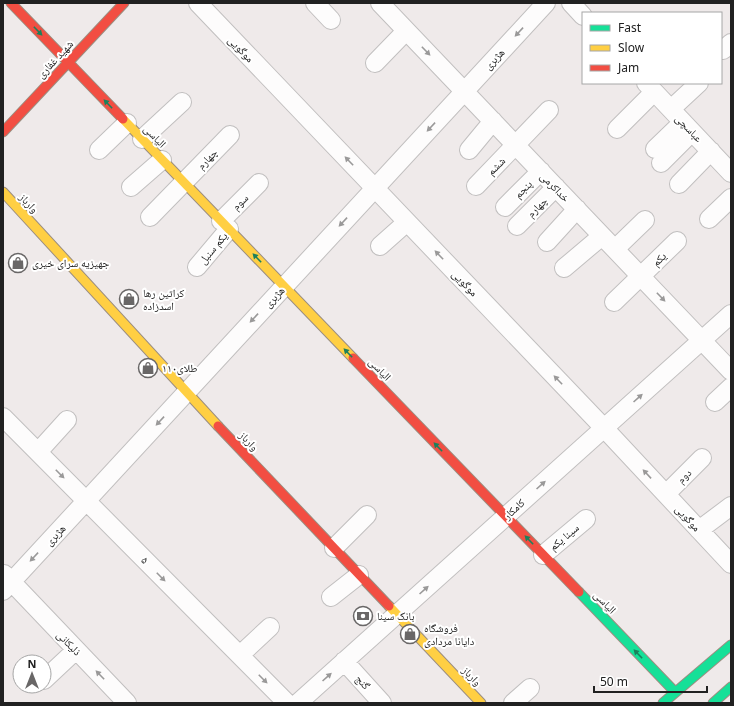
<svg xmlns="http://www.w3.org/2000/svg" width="734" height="706" font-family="'Noto Sans','Noto Naskh Arabic',sans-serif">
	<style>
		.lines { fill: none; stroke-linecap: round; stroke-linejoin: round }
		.street-casing { stroke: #c1bfbf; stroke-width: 20 }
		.fast-casing { stroke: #9b8e80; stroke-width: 11 }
		.slow-casing { stroke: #9b8e80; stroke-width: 11 }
		.jam-casing { stroke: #9b8e80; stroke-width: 11 }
		.street { stroke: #fdfcfc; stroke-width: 18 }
		.fast { stroke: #16e098; stroke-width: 9 }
		.slow { stroke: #ffcf43; stroke-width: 9 }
		.jam { stroke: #f24e42; stroke-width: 9 }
		.oneway { fill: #1c805c }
		.oneway2 { fill: #9a9999 }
		.labels { text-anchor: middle; stroke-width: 4; stroke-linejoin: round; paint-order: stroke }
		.street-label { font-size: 11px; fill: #212121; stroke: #fff }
		.poi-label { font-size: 11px; fill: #212121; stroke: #fff; text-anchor: start }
	</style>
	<rect width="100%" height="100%" fill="#efeaea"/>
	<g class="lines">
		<!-- street casing -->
		<g class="street-casing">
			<path id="street" d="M198 3 604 428 731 564
				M315 3 331 20
				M380 3 731 371
				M571 3 583 16
				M723 50 731 43
				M375 63 406 31
				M646 83 731 173
				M671 109 699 83
				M617 129 654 92
				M142 139 182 102
				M655 149 683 122
				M99 150 127 123
				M469 150 493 121
				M661 163 692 132
				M679 184 711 151
				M476 186 549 110
				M131 187 162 160
				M505 207 541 171
				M150 217 230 135
				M709 219 731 198
				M221 221 259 183
				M517 226 556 187
				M547 242 577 209
				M380 246 407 222
				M615 249 645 220
				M197 267 229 229
				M564 268 602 236
				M614 302 677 241
				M715 402 731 387
				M3 417 287 703
				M38 452 67 420
				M666 494 702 458
				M699 530 731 506
				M334 548 367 515
				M543 555 586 519
				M4 574 127 703
				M3 591 546 3
				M331 597 359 575
				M240 655 270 627
				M344 661 382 703
				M44 680 76 650
				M298 703 731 314
				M513 703 530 688"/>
		</g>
		<!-- fast casing -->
		<g class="fast-casing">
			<path id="fast" d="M579 592 675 692
				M663 703 731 645
				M713 703 731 687"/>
		</g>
		<!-- slow casing -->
		<g class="slow-casing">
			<path id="slow" d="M123 119 353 358
				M3 192 218 426
				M389 606 481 703"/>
		</g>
		<!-- jam casing -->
		<g class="jam-casing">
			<path id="jam" d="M11 3 123 119
				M3 132 124 3
				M353 358 579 592
				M218 426 389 606"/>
		</g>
		<!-- street -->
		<use href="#street" class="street"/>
		<!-- fast -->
		<use href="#fast" class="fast"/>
		<!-- slow -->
		<use href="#slow" class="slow"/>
		<!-- jam -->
		<use href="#jam" class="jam"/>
	</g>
	<!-- one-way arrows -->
	<defs><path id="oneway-solid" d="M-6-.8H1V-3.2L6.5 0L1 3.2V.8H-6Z"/></defs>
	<g class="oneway">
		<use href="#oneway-solid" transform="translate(38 31) rotate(46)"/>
		<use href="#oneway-solid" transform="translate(108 104) rotate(-134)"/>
		<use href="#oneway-solid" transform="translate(257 258) rotate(-134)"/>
		<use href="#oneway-solid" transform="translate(348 353) rotate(-134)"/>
		<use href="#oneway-solid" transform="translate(438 447) rotate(-134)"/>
		<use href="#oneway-solid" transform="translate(529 540) rotate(-134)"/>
		<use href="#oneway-solid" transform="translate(638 654) rotate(-134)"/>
	</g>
	<g class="oneway2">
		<use href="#oneway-solid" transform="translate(519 32) rotate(133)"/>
		<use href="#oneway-solid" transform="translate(426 51) rotate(46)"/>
		<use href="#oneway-solid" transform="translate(431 127) rotate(133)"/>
		<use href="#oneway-solid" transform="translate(349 161) rotate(-134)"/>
		<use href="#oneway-solid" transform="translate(343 222) rotate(133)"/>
		<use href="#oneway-solid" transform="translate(439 255) rotate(-134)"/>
		<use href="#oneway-solid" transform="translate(661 297) rotate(46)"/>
		<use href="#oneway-solid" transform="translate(254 318) rotate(133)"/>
		<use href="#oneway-solid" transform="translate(558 380) rotate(-134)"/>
		<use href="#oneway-solid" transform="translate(638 398) rotate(-42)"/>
		<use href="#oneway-solid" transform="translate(160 421) rotate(133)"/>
		<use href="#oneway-solid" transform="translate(60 474) rotate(45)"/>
		<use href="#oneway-solid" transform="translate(647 474) rotate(-133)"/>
		<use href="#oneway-solid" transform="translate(541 485) rotate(-42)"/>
		<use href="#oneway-solid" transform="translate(34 557) rotate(133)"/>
		<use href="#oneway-solid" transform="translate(161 577) rotate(45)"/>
		<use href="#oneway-solid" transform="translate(424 590) rotate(-42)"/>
		<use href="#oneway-solid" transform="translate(100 675) rotate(-134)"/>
		<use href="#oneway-solid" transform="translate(327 677) rotate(-42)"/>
		<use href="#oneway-solid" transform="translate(263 679) rotate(45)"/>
	</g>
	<!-- icons -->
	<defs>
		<g id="shop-ring" transform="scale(1)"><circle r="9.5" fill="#fff" stroke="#696767" stroke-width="1.5"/><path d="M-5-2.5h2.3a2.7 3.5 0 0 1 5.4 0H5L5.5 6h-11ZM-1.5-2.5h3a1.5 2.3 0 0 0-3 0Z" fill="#696767"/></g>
		<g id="bank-ring" transform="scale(1)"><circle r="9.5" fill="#fff" stroke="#696767" stroke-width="1.5"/><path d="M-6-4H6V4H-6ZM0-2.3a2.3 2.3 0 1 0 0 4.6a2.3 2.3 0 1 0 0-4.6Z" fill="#696767"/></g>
	</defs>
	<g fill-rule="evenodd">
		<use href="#shop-ring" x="18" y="263"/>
		<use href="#shop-ring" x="129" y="299"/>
		<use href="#shop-ring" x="148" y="368"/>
		<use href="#bank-ring" x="363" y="616"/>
		<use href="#shop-ring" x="410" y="634"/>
	</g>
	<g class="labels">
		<!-- street labels -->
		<g class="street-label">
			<text transform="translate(241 49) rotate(46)" y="4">موگویی</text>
			<text transform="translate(55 59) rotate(-47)" y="4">شهید غفاری</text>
			<text transform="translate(494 59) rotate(-47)" y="4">هژبری</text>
			<text transform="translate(689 128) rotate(46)" y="4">عباسچی</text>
			<text transform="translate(155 136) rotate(46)" y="4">الیاسی</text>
			<text transform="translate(207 159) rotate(-46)" y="4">چهارم</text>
			<text transform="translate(496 166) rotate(-46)" y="4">ششم</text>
			<text transform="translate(555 187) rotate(46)" y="4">خداکرمی</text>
			<text transform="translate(523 189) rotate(-45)" y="4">پنجم</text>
			<text transform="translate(240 202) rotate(-45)" y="4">سوم</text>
			<text transform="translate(29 203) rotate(48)" y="4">وارباز</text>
			<text transform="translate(537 207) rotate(-45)" y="4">چهارم</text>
			<text transform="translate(213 248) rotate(-50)" y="4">یکم سنبل</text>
			<text transform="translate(659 259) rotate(-44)" y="4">یکم</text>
			<text transform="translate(465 283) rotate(46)" y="4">موگویی</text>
			<text transform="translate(274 297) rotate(-47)" y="4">هژبری</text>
			<text transform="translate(380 369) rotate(46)" y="4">الیاسی</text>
			<text transform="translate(249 441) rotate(47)" y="4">وارباز</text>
			<text transform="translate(684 476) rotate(-45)" y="4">دوم</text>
			<text transform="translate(514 509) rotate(-42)" y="4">کامکار</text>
			<text transform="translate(688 518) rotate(47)" y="4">موگویی</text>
			<text transform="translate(55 535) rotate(-47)" y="4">هژبری</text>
			<text transform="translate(564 537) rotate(-40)" y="4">سینا یکم</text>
			<text transform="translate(145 560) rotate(45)" y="4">۵</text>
			<text transform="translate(605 602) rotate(46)" y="4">الیاسی</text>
			<text transform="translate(69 643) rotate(46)" y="4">ذلیکانی</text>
			<text transform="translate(472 676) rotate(47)" y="4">وارباز</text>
			<text transform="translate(363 682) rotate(48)" y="4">گنج</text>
		</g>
		<!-- poi labels -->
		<g class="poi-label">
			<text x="32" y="267">جهیزیه سرای خیری</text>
			<text x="143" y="297">کراتین رها<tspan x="143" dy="13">اسدزاده</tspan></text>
			<text x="162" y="372">طلای۱۱۰</text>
			<text x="377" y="620">بانک سینا</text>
			<text x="424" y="632">فروشگاه<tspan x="424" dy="13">دایانا مردادی</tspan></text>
		</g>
	</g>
	<!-- border -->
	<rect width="734" height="706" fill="none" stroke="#212121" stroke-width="8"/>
	<!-- legend -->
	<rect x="582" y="12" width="140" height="72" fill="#ffffff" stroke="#a6a6a6"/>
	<rect x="590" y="25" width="20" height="6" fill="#16e098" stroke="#a6a6a6"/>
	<text x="618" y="32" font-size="12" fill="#212121">Fast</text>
	<rect x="590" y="45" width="20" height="6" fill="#ffcf43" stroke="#a6a6a6"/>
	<text x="618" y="52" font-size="12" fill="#212121">Slow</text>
	<rect x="590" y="65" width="20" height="6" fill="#f24e42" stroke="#a6a6a6"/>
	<text x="618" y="72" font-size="12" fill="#212121">Jam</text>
	<!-- north arrow -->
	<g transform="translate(32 674)"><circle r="19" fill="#ffffff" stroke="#a6a6a6"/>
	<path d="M0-3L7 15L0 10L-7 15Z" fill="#696767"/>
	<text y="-6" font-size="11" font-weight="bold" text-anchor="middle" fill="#212121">N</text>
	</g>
	<!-- scale -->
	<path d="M594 686v6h113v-6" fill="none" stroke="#212121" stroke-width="2"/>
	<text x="600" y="686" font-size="12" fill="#212121" stroke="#ffffff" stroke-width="3" paint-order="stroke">50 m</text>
</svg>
